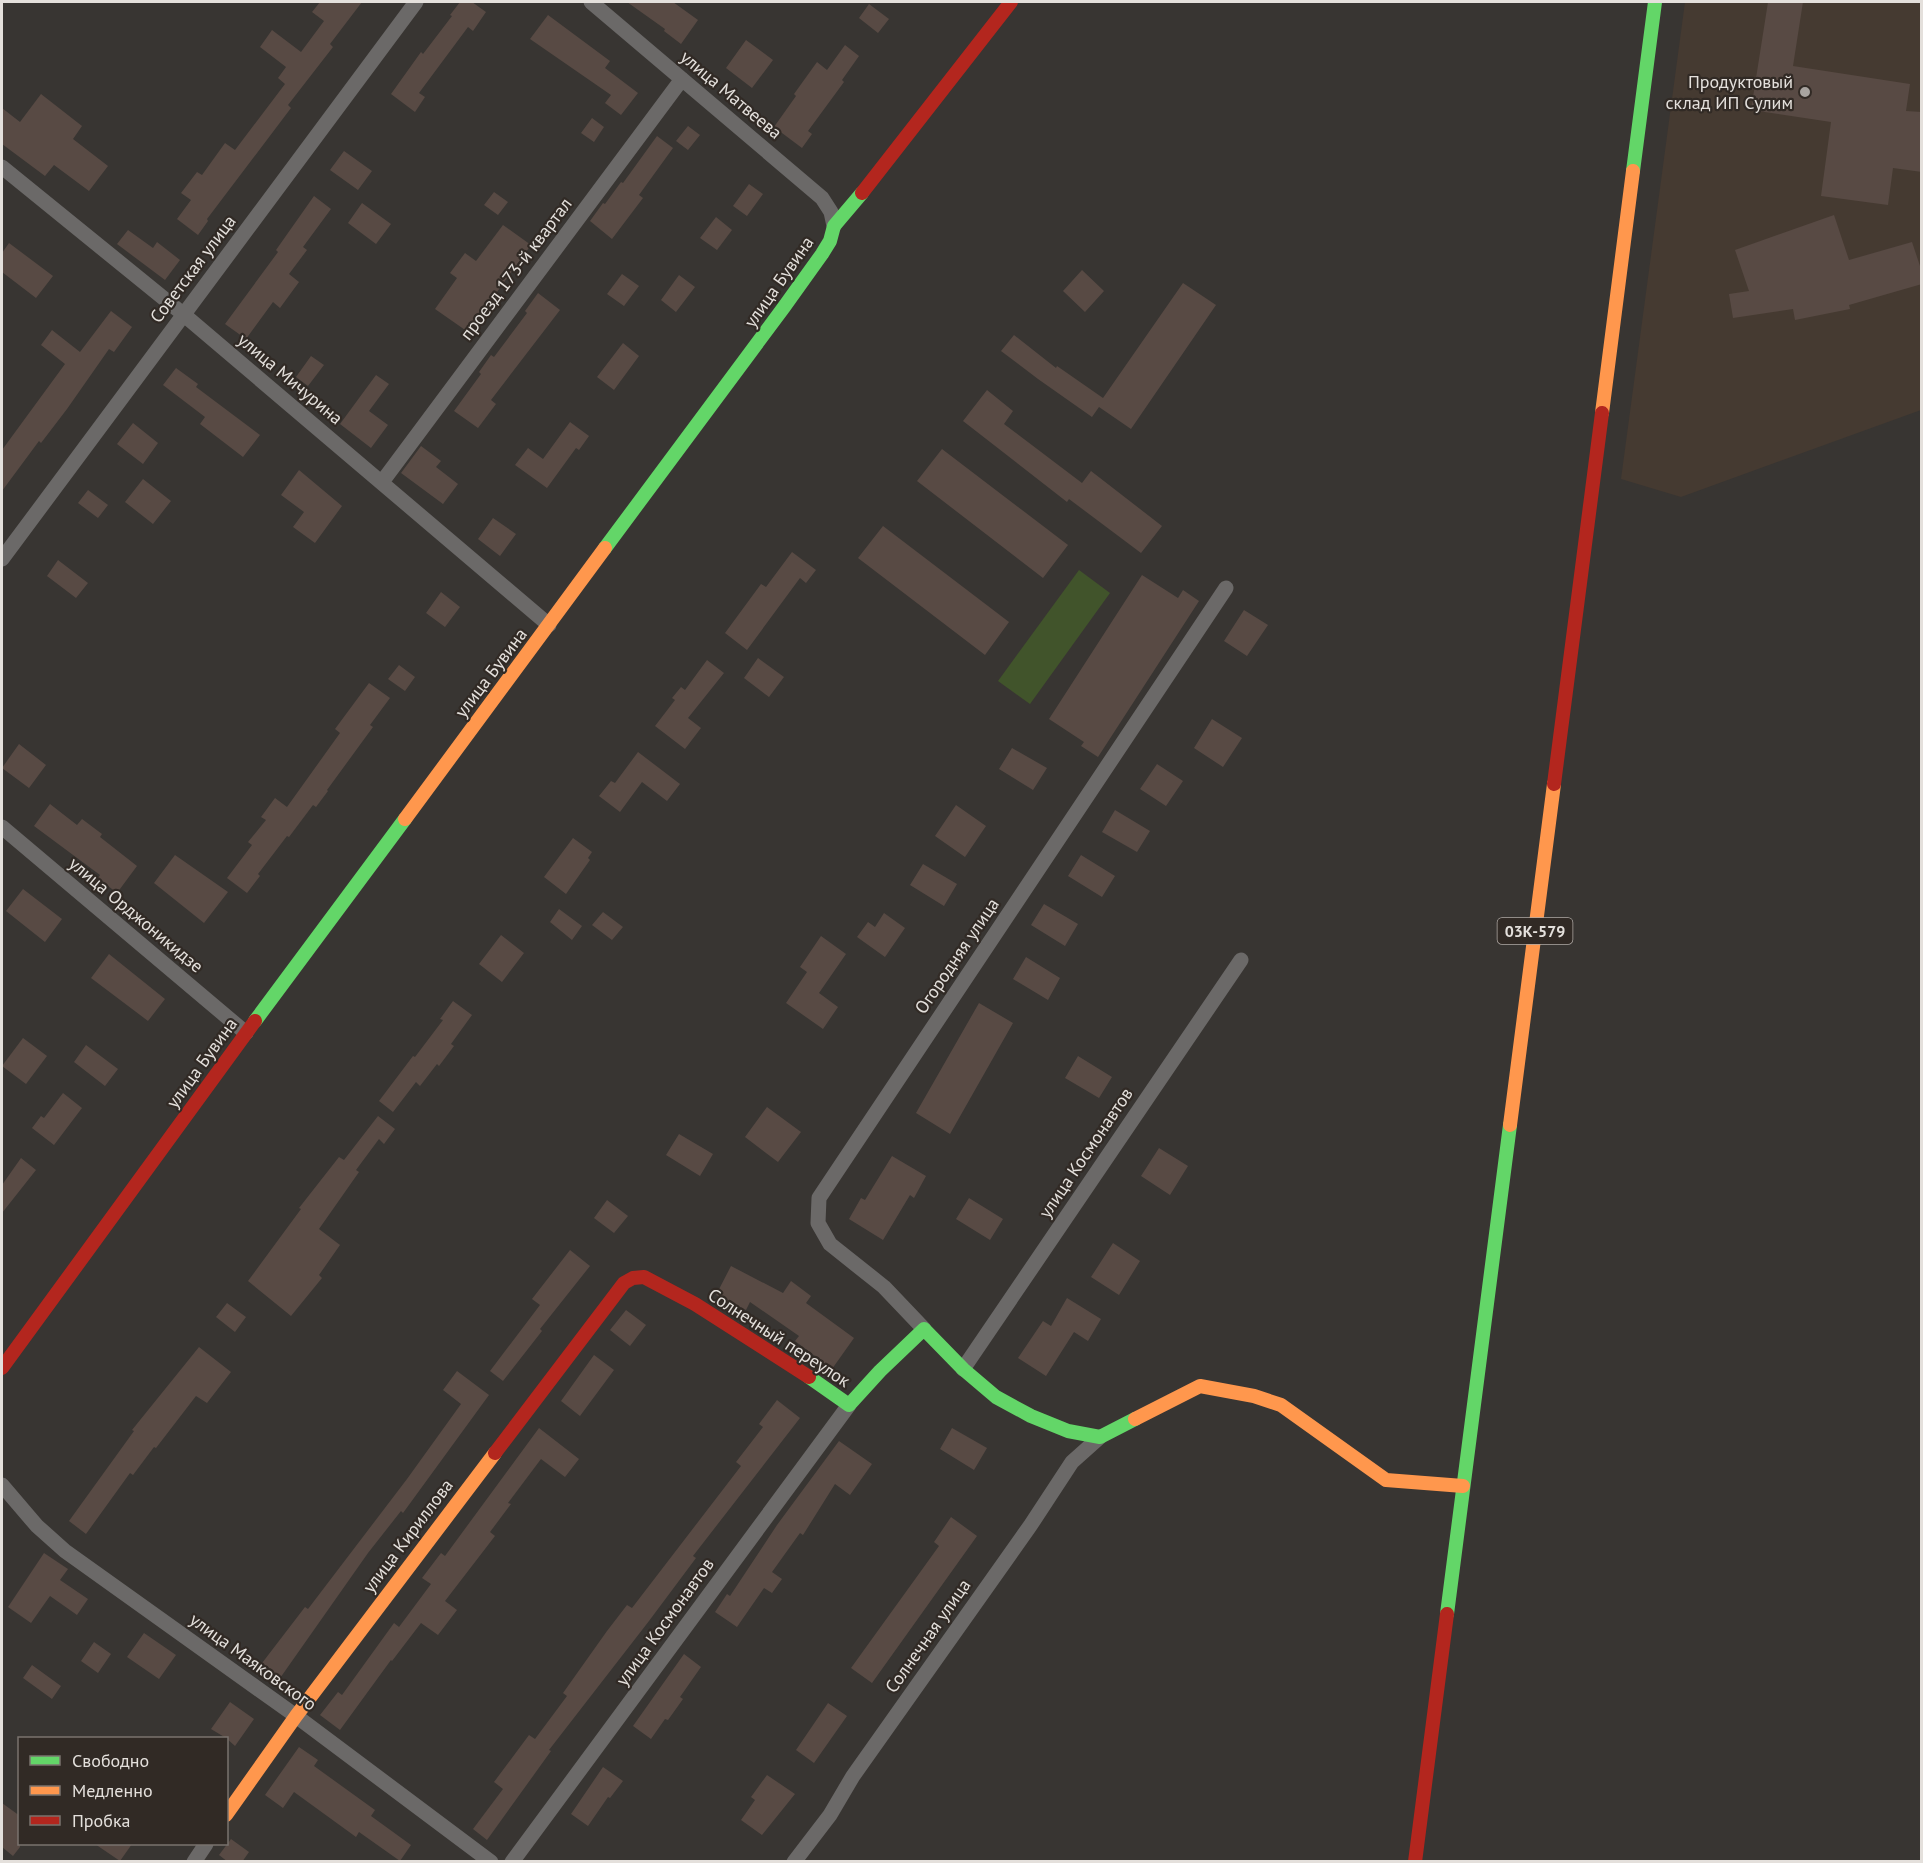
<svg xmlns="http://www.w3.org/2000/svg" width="1923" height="1863" font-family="'PT Sans',sans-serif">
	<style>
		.built { fill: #453a31 }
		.green { fill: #41542b }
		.building { fill: #584a44 }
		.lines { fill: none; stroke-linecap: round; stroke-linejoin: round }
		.street { stroke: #6b6968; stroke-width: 15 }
		.fast { stroke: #63d668; stroke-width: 14 }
		.slow { stroke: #ff974d; stroke-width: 14 }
		.jam { stroke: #b3261e; stroke-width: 14 }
		.poi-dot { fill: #a8a4a0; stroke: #312a25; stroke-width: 2 }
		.labels { text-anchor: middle; stroke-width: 4.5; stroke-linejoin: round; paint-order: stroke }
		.shield { fill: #312a25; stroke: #aea9a5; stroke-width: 1.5 }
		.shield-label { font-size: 16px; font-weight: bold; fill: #e4e0dc }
		.poi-label { font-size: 18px; fill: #e4e0dc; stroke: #312a25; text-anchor: end }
		.street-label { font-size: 18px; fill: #e4e0dc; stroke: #312a25 }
	</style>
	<rect width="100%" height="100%" fill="#383532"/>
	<!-- built -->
	<path class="built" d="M1685 2H1921V410L1681 497 1621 479Z"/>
	<!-- green -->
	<path class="green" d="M1079 570 1110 593 1030 704 998 681Z"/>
	<!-- building -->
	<path class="building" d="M320 2H362L330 44 333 47 288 105 291 108 207 219 208 221 198 235 177 219 191 200 181 193 197 172 202 175 225 143 235 150 285 84 278 78 286 67 260 47 272 30 301 52 324 21 312 12Z
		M460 2H472L486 12 473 31 468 27 419 93 425 97 415 112 391 94 421 52 423 54 452 16 450 15Z
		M627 2H673L698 20 681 44 664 31 665 29Z
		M1768 2H1803L1793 66 1910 84 1906 111 1922 112V172L1893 168 1888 205 1821 196 1831 122 1751 110Z
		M869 4 889 19 878 33 859 18Z
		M548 15 610 61 605 68 638 93 621 115 605 103 611 95 530 39Z
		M746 40 773 60 752 88 726 68Z
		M845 45 859 56 842 80 844 82 808 131 812 134 802 148 774 127 796 96 794 94 817 62 827 70Z
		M41 94 82 126 73 139 108 166 89 191 54 165 45 176 2 144V108L20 122Z
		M592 118 604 127 594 142 581 133Z
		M688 126 700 135 688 150 676 141Z
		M657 136 673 148 639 195 643 198 612 239 590 221 603 203 605 204 621 182 623 183Z
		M344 151 372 171 358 190 330 170Z
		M749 184 763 194 747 216 733 206Z
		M494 192 508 202 498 215 484 205Z
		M314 196 331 209 303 247 307 250 289 274 299 282 280 308 273 302 246 339 225 324 278 252 276 250Z
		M362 203 391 224 376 244 348 223Z
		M1834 215 1849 260 1912 242 1922 272V284L1849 305 1850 309 1795 320 1793 309 1733 318 1729 294 1749 291 1735 250Z
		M716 217 732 230 717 250 700 238Z
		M503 225 531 245 468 332 435 309 457 278 450 273 465 253 476 261Z
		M128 230 153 248 157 242 180 260 165 280 117 244Z
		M9 243 53 276 36 298 2 272V253Z
		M1082 270 1104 291 1085 312 1063 291Z
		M622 274 639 286 624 306 607 294Z
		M679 275 695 287 676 312 661 300Z
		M1183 283 1216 305 1131 429 1099 407 1092 417 1038 379 1001 351 1014 335 1056 368 1057 366 1103 398Z
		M538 293 560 310 491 400 496 404 478 428 454 411 481 374 479 372 491 355 494 357 527 313 525 311Z
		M111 311 132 327 114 352 109 349 67 409 41 443 39 441 2 491V450L65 364 41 345 52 330 80 352Z
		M623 343 639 356 614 390 597 377Z
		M311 356 324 365 308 386 296 377Z
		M176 368 198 384 196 387 260 435 243 457 200 424 205 417 163 385Z
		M376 375 389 384 369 411 388 425 371 448 340 424Z
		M987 390 1013 411 1004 424 1082 483 1091 471 1162 526 1141 553 1069 499 1067 502 963 421Z
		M570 422 589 436 579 450 576 448 547 488 515 465 528 448 543 459Z
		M133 423 158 443 143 464 117 444Z
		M421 446 441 461 436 467 458 484 443 504 401 473Z
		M942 449 1068 545 1043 578 917 481Z
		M299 470 342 506 315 543 293 527 304 512 281 495Z
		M143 479 171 501 153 524 125 502Z
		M88 490 108 505 98 518 78 503Z
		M493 518 516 534 500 556 478 539Z
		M883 526 1009 622 985 655 858 558Z
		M792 552 816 570 806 583 800 578 747 650 725 633 761 584 766 587Z
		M58 560 88 583 76 598 47 576Z
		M1142 575 1178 598 1183 590 1199 601 1098 757 1081 746 1084 742 1049 719Z
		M441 592 460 607 445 627 426 613Z
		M1244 610 1268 625 1247 656 1224 641Z
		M758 658 784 677 769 697 744 678Z
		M707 660 724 673 688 718 701 728 685 749 655 726 675 700 672 698 681 687 685 690Z
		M399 665 415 677 405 691 388 679Z
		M369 683 390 698 370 725 373 727 327 790 328 791 316 807 313 805 289 837 287 836 258 874 260 876 247 893 227 878 252 845 248 842 266 820 261 817 275 798 287 807 340 733 335 729Z
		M1212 719 1242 738 1223 767 1194 748Z
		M19 744 46 765 29 788 2 768Z
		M1012 748 1047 768 1033 790 999 769Z
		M638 752 680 784 667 801 642 782 620 812 599 796 611 781 615 783Z
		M1157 764 1183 781 1166 806 1140 789Z
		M50 804 77 825 82 819 102 834 100 837 137 866 117 893 98 878 100 875 34 826Z
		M956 805 986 826 965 857 935 836Z
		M1115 810 1150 831 1137 852 1102 832Z
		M573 838 592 852 588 858 590 860 566 894 544 877Z
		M175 855 228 892 204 923 154 883Z
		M1081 855 1115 876 1102 897 1068 876Z
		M923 864 957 884 944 906 910 885Z
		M23 889 62 919 45 942 6 911Z
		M1044 904 1078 924 1065 946 1031 925Z
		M559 909 582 926 572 940 550 922Z
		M603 912 623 927 612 940 592 925Z
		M884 913 905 928 885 957 857 937 868 922 875 927Z
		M501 935 524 953 502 982 479 964Z
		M821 936 846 954 819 993 838 1007 823 1029 786 1003 807 972 800 967Z
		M109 954 165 999 148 1021 91 978Z
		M1026 957 1060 978 1048 1000 1013 979Z
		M453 1001 472 1015 451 1044 454 1046 439 1066 437 1064 420 1086 416 1082 393 1112 379 1101 413 1056 415 1057 443 1020 440 1019Z
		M979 1003 1013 1023 950 1134 916 1113Z
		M23 1038 47 1056 26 1084 2 1066Z
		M86 1045 118 1069 105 1086 74 1062Z
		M1078 1056 1112 1077 1099 1098 1065 1078Z
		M63 1093 82 1108 54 1145 32 1128 41 1116 44 1118Z
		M767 1107 801 1132 778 1162 745 1137Z
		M378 1116 395 1129 384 1144 379 1139 356 1170 359 1172 319 1229 340 1245 319 1275 322 1278 291 1316 248 1281 301 1209 299 1208 339 1157 344 1160Z
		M679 1134 713 1154 700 1176 666 1155Z
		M1159 1148 1188 1166 1170 1195 1141 1176Z
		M892 1156 926 1176 914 1198 910 1195 883 1240 849 1219 861 1198 865 1200Z
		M21 1158 36 1170 2 1213V1185Z
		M969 1198 1003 1219 990 1240 956 1219Z
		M607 1200 628 1216 614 1233 594 1218Z
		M1113 1243 1140 1261 1119 1295 1091 1277Z
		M570 1250 590 1266 540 1329 542 1331 503 1381 490 1371 540 1305 532 1299Z
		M731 1266 783 1293 791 1281 811 1296 806 1303 854 1338 832 1369 795 1341 799 1336 750 1302 746 1310 716 1295Z
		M1067 1298 1101 1319 1088 1341 1074 1332 1046 1376 1018 1358 1043 1321 1051 1326Z
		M227 1303 246 1317 235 1332 216 1317Z
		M626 1310 646 1325 630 1346 610 1330Z
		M199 1347 231 1372 207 1403 196 1396 156 1448 154 1447 133 1475 130 1473 86 1534 69 1521 134 1431 132 1430Z
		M594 1355 614 1370 580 1416 561 1401Z
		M457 1371 489 1395 403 1513 401 1511 368 1553 278 1681 259 1667 305 1607 308 1609 407 1479 461 1404 443 1390Z
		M777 1400 800 1418 693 1556 696 1558 649 1621 549 1750 551 1751 487 1840 473 1829 503 1789 494 1782 529 1735 535 1739 567 1696 563 1693 607 1631 627 1605 632 1608 741 1466 736 1462 763 1427 759 1424Z
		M539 1428 579 1459 565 1477 541 1459 508 1503 511 1504 490 1532 495 1536 445 1601 457 1610 438 1635 421 1623 392 1661 391 1660 340 1730 320 1715 338 1692 342 1695 394 1623 399 1627 431 1584 422 1578 441 1553 445 1556Z
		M952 1428 987 1448 974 1470 940 1449Z
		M839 1441 872 1464 850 1495 835 1484 803 1535 800 1533 772 1572 782 1579 772 1593 764 1588 737 1627 715 1612 727 1594 730 1596 777 1525Z
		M951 1517 977 1536 872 1683 851 1668 939 1546 934 1542Z
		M44 1553 68 1569 60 1580 88 1599 77 1615 50 1596 31 1623 8 1607Z
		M144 1633 176 1655 159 1679 127 1657Z
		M94 1642 111 1654 98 1673 81 1661Z
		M684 1654 701 1667 680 1697 683 1699 668 1720 665 1719 651 1739 633 1726Z
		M32 1665 61 1686 52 1699 23 1678Z
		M230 1702 254 1719 235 1746 226 1738 211 1729Z
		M828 1703 847 1716 814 1763 796 1750Z
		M299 1747 318 1760 314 1766 375 1810 371 1816 411 1845 400 1861 359 1832 356 1837 294 1792 283 1808 265 1795Z
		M603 1767 623 1781 610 1798 608 1797 588 1826 571 1814Z
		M767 1775 795 1794 762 1835 741 1820 755 1800 751 1797Z
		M2 1803 20 1816V1847L13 1856 2 1847Z
		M231 1839 249 1852 242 1862H228L219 1855Z
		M95 1844H132L120 1861Z"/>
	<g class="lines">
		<!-- street -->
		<path class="street" d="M591 2 822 198 831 212 834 226
			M2 167 183 314 549 625
			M382 482 682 79
			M2 559 416 2
			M2 827 246 1033
			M924 1329 884 1287 830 1244 818 1223 819 1198 1226 588
			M963 1369 1241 960
			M2 1485 37 1526 65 1551 296 1716 491 1862
			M194 1862 206 1844
			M512 1862 849 1405
			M794 1862 830 1815 853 1776 1030 1526 1072 1462 1100 1437"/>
		<!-- fast -->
		<path class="fast" d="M1633 171 1655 2
			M605 548 784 307 822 254 830 241 834 226 862 193
			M255 1021 405 819
			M809 1377 849 1405 880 1371 924 1329 963 1369 996 1397 1031 1416 1068 1431 1100 1437 1135 1419
			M1447 1614 1510 1125"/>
		<!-- slow -->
		<path class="slow" d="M1602 413 1633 171
			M405 819 605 548
			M1510 1125 1554 784
			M1135 1419 1200 1386 1254 1396 1281 1405 1386 1480 1463 1486
			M226 1815 296 1716 495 1453"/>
		<!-- jam -->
		<path class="jam" d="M862 193 1011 2
			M1554 784 1602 413
			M2 1368 255 1021
			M495 1453 624 1283 633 1278 644 1277 695 1304 809 1377
			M1415 1862 1447 1614"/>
	</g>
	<!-- markers -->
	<circle class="poi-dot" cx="1805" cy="92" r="6"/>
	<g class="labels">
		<!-- shield labels -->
		<rect class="shield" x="1497.5" y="918" width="75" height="26" rx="4.5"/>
		<g class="shield-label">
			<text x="1535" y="937">03К-579</text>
		</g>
		<!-- poi labels -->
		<g class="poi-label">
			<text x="1793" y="88">Продуктовый<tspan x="1793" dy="21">склад ИП Сулим</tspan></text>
		</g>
		<!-- street labels -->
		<g class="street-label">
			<text transform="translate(731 95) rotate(40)" y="6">улица Матвеева</text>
			<text transform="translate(193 269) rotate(-53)" y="6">Советская улица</text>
			<text transform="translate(516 269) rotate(-53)" y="6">проезд 173-й квартал</text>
			<text transform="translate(779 282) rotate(-55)" y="6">улица Бувина</text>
			<text transform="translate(290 379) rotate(40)" y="6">улица Мичурина</text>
			<text transform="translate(491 673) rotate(-53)" y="6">улица Бувина</text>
			<text transform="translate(136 915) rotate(40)" y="6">улица Орджоникидзе</text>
			<text transform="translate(957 956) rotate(-56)" y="6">Огородняя улица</text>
			<text transform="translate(202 1063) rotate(-54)" y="6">улица Бувина</text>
			<text transform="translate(1086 1153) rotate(-56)" y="6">улица Космонавтов</text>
			<text transform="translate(779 1338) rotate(33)" y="6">Солнечный переулок</text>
			<text transform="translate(408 1536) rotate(-53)" y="6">улица Кириллова</text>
			<text transform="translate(665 1622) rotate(-54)" y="6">улица Космонавтов</text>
			<text transform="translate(928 1636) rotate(-55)" y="6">Солнечная улица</text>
			<text transform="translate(253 1662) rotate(36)" y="6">улица Маяковского</text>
		</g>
	</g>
	<!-- border -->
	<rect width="1923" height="1863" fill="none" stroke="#e4e0dc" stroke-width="6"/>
	<!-- legend -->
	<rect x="18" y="1737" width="210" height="108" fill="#312a25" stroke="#79736e" stroke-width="1.5"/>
	<rect x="30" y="1756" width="30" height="9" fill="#63d668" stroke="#79736e" stroke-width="1.5"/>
	<text x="72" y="1767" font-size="18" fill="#e4e0dc">Свободно</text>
	<rect x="30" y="1786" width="30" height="9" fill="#ff974d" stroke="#79736e" stroke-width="1.5"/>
	<text x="72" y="1797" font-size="18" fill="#e4e0dc">Медленно</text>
	<rect x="30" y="1816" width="30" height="9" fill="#b3261e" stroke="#79736e" stroke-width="1.5"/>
	<text x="72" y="1827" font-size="18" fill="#e4e0dc">Пробка</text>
</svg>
